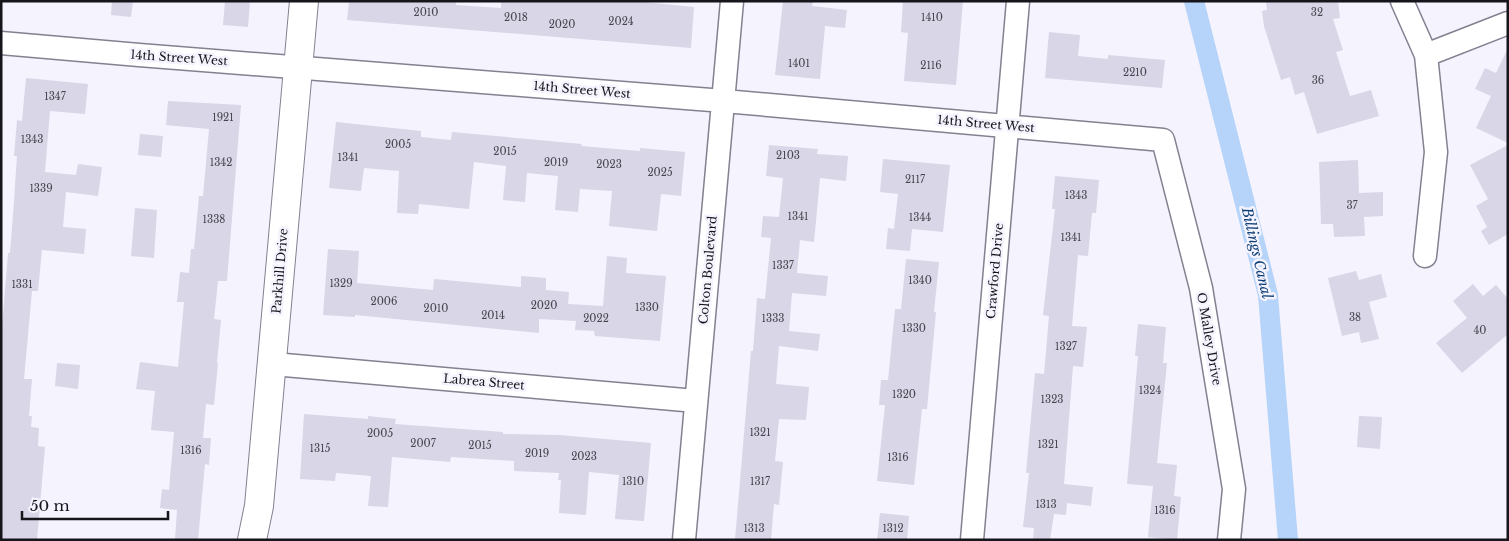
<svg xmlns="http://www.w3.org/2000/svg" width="1509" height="541" font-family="'Libre Baskerville',serif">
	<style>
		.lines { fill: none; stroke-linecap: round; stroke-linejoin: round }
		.canal { stroke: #b6d3f9; stroke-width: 20 }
		.building { fill: #d8d6e7 }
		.street-casing { stroke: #828190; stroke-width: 25 }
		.secondary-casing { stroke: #828190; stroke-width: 30 }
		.street { stroke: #fff; stroke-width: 22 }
		.secondary { stroke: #fff; stroke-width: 28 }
		.labels { text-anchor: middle; stroke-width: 5; stroke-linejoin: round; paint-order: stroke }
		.number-label { font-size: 10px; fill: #46454e }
		.street-label { font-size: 12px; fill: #15151b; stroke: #f4f3fe }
		.water-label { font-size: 14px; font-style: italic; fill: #0e3f76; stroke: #f4f3fe }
	</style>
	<rect width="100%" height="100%" fill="#f4f3fe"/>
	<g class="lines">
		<!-- canal -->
		<path class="canal" d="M1194 1 1268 295 1288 540"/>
	</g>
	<!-- building -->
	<path class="building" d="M112 1H133L131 17 111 15Z
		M225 1H250L248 27 223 25Z
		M349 1H456V5L501 8V1H633L694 7 691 48 347 20Z
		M783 1H813L812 6 847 10 845 28 825 26 820 79 775 75Z
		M903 1H963L956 85 904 81 908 33 901 32Z
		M1266 1H1338L1340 18 1333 19 1343 50 1336 52 1350 96 1371 90 1379 116 1317 134 1304 92 1295 95 1290 77 1281 80 1264 26 1262 11 1267 10Z
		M1049 32 1080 35 1078 56 1108 59V55L1165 60 1162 88 1045 78Z
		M1508 48V143L1476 128 1491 96 1475 89 1485 68 1496 73Z
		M26 78 88 84 85 114 50 111 45 172 76 175 78 164 102 167 98 196 66 192 63 227 86 229 84 254 42 250 38 291H32L24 379H32L29 416H32L31 427 39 428 38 446 45 447 37 540H1V340L8 253H10L14 201 17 156H14L17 120 22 121Z
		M168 101 241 105 227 281H218L214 319 221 320 217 363H218L214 405 206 404 203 438H211L209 465 205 464 198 540H175L177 510 160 508 162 489 169 490 174 432 151 430 155 391 136 389 140 362 178 367 184 302H177L180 272 189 273 191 249H194L199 196H203L209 129 166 125Z
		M336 122 421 131V137L451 140 452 132 582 144 581 146 640 151V148L685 152 681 196 661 194 657 231 609 226 612 191 580 189 578 212 555 210 558 176 527 173 525 202 503 200 506 166 474 162 469 209 419 204 418 214 397 213 399 171 364 168 361 191 329 188Z
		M140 134 163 136 161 157 138 155Z
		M769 145 818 149 817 154 848 156 846 181 820 178 814 242 800 240 797 273 828 276 826 296 792 293 789 331 820 334 818 351 779 346 776 384 809 387 806 420 779 419 775 461 783 462 779 505 774 504 771 540H735L751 351H753L757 298 765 299 771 238 761 237 763 216 779 217 783 178 766 176Z
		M1508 145V234L1489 245 1481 231 1487 227 1476 206 1488 199 1470 165Z
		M883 159 950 165 943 232 912 229 910 251 886 249 888 228 894 229 898 194 880 192Z
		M1358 160 1359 193 1383 192V216L1364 217 1365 236 1334 237 1333 224H1321L1319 162Z
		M1055 176 1099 180 1096 213H1092L1088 256 1078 255 1072 326 1087 327 1083 367 1073 366 1064 484 1093 487 1091 506 1067 503 1066 515 1054 514 1050 540H1033L1034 528 1023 527 1029 473H1026L1035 373 1044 374 1049 316 1043 315 1055 209H1052Z
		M135 208 157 210 154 258 131 256Z
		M328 249 359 251 357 283 433 290 434 279 521 287V276L546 278V290L569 292 568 304 603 306 607 256 627 258 626 273 666 276 660 341 595 336 594 331 575 330 576 321 539 319V333L355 315V317L323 315Z
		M906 259 939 262 934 312H936L927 409H922L914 485 877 481 885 405H879L881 380H888L895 309H901Z
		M1356 271 1359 280 1381 274 1387 297 1369 302 1379 339 1361 343 1359 332 1342 336 1328 278Z
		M1473 284 1483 296 1496 285 1508 299V334L1462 373 1436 343 1467 318 1453 301Z
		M1138 324 1166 327 1163 363H1167L1157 463 1177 465 1174 496 1181 497 1177 540 1148 537 1153 486 1127 484 1138 356H1135Z
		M57 363 80 365 78 389 55 386Z
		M304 414 368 419V416L396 419 395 424 503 432V434L559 435 651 443 644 521 615 519 619 475 589 472 586 515 559 513 561 480H558L559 473 514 471V461L451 457 450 462 392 457 388 507 368 506 371 476 336 473 335 481 300 479Z
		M1359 416 1382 417 1380 449 1357 447Z
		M880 513 909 516 907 540H877Z"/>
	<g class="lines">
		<!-- street casing -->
		<g class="street-casing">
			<path id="street" d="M1402 1 1426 55 1436 152 1425 256
				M1 43 139 55 724 101 1163 140 1201 288 1234 489 1229 540
				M1426 55 1508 23
				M273 364 696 401
				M684 540 732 1
				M972 540 1018 1"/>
		</g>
		<!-- secondary casing -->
		<g class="secondary-casing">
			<path id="secondary" d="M252 540 259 506 304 1"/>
		</g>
		<!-- street -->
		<use href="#street" class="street"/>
		<!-- secondary -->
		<use href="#secondary" class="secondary"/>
	</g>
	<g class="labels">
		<!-- number labels -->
		<g class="number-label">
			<text x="426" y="16">2010</text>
			<text x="1317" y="16">32</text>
			<text x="516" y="21">2018</text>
			<text x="932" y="21">1410</text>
			<text x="621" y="25">2024</text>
			<text x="562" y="28">2020</text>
			<text x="799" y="67">1401</text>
			<text x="931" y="69">2116</text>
			<text x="1135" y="76">2210</text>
			<text x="1318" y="84">36</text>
			<text x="55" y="100">1347</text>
			<text x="223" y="121">1921</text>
			<text x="32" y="143">1343</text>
			<text x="398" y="148">2005</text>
			<text x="505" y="155">2015</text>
			<text x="788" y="159">2103</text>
			<text x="348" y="161">1341</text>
			<text x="221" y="166">1342</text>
			<text x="556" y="166">2019</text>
			<text x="609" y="168">2023</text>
			<text x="660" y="176">2025</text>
			<text x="915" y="183">2117</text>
			<text x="41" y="192">1339</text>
			<text x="1076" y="199">1343</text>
			<text x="1352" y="209">37</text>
			<text x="798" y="220">1341</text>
			<text x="920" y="221">1344</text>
			<text x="214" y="223">1338</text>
			<text x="1071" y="241">1341</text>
			<text x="783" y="269">1337</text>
			<text x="920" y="284">1340</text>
			<text x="341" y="287">1329</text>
			<text x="22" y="288">1331</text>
			<text x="384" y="305">2006</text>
			<text x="544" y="309">2020</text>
			<text x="647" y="311">1330</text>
			<text x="436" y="312">2010</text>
			<text x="493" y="319">2014</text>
			<text x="1355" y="321">38</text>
			<text x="596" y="322">2022</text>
			<text x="773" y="322">1333</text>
			<text x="914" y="332">1330</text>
			<text x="1480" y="334">40</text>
			<text x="1066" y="350">1327</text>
			<text x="1150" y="394">1324</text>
			<text x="904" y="398">1320</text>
			<text x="1052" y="403">1323</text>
			<text x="760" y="436">1321</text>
			<text x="380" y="437">2005</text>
			<text x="423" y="447">2007</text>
			<text x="1048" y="448">1321</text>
			<text x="480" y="449">2015</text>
			<text x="320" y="452">1315</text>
			<text x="191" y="454">1316</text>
			<text x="537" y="457">2019</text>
			<text x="584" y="460">2023</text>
			<text x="898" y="461">1316</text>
			<text x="633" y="485">1310</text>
			<text x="760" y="485">1317</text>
			<text x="1046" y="508">1313</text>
			<text x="1165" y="514">1316</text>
			<text x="754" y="532">1313</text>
			<text x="893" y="532">1312</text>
		</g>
		<!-- street labels -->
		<g class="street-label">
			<text transform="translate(179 58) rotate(4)" y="4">14th Street West</text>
			<text transform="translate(582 90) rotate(5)" y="4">14th Street West</text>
			<text transform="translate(986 124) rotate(5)" y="4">14th Street West</text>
			<text transform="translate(708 270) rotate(-85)" y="4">Colton Boulevard</text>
			<text transform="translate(280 271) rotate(-85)" y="4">Parkhill Drive</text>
			<text transform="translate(995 271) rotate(-85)" y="4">Crawford Drive</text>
			<text transform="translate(1209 339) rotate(80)" y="4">O Malley Drive</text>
			<text transform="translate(484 382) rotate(5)" y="4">Labrea Street</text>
		</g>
		<!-- water labels -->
		<g class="water-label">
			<text transform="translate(1257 253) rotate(77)" y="5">Billings Canal</text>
		</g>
	</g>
	<!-- border -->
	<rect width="1509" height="541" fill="none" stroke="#15151b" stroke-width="5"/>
	<!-- scale -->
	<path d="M22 511v8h146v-8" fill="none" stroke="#15151b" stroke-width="2.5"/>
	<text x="30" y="511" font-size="15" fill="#15151b" stroke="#f4f3fe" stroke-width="4" paint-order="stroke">50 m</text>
</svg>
